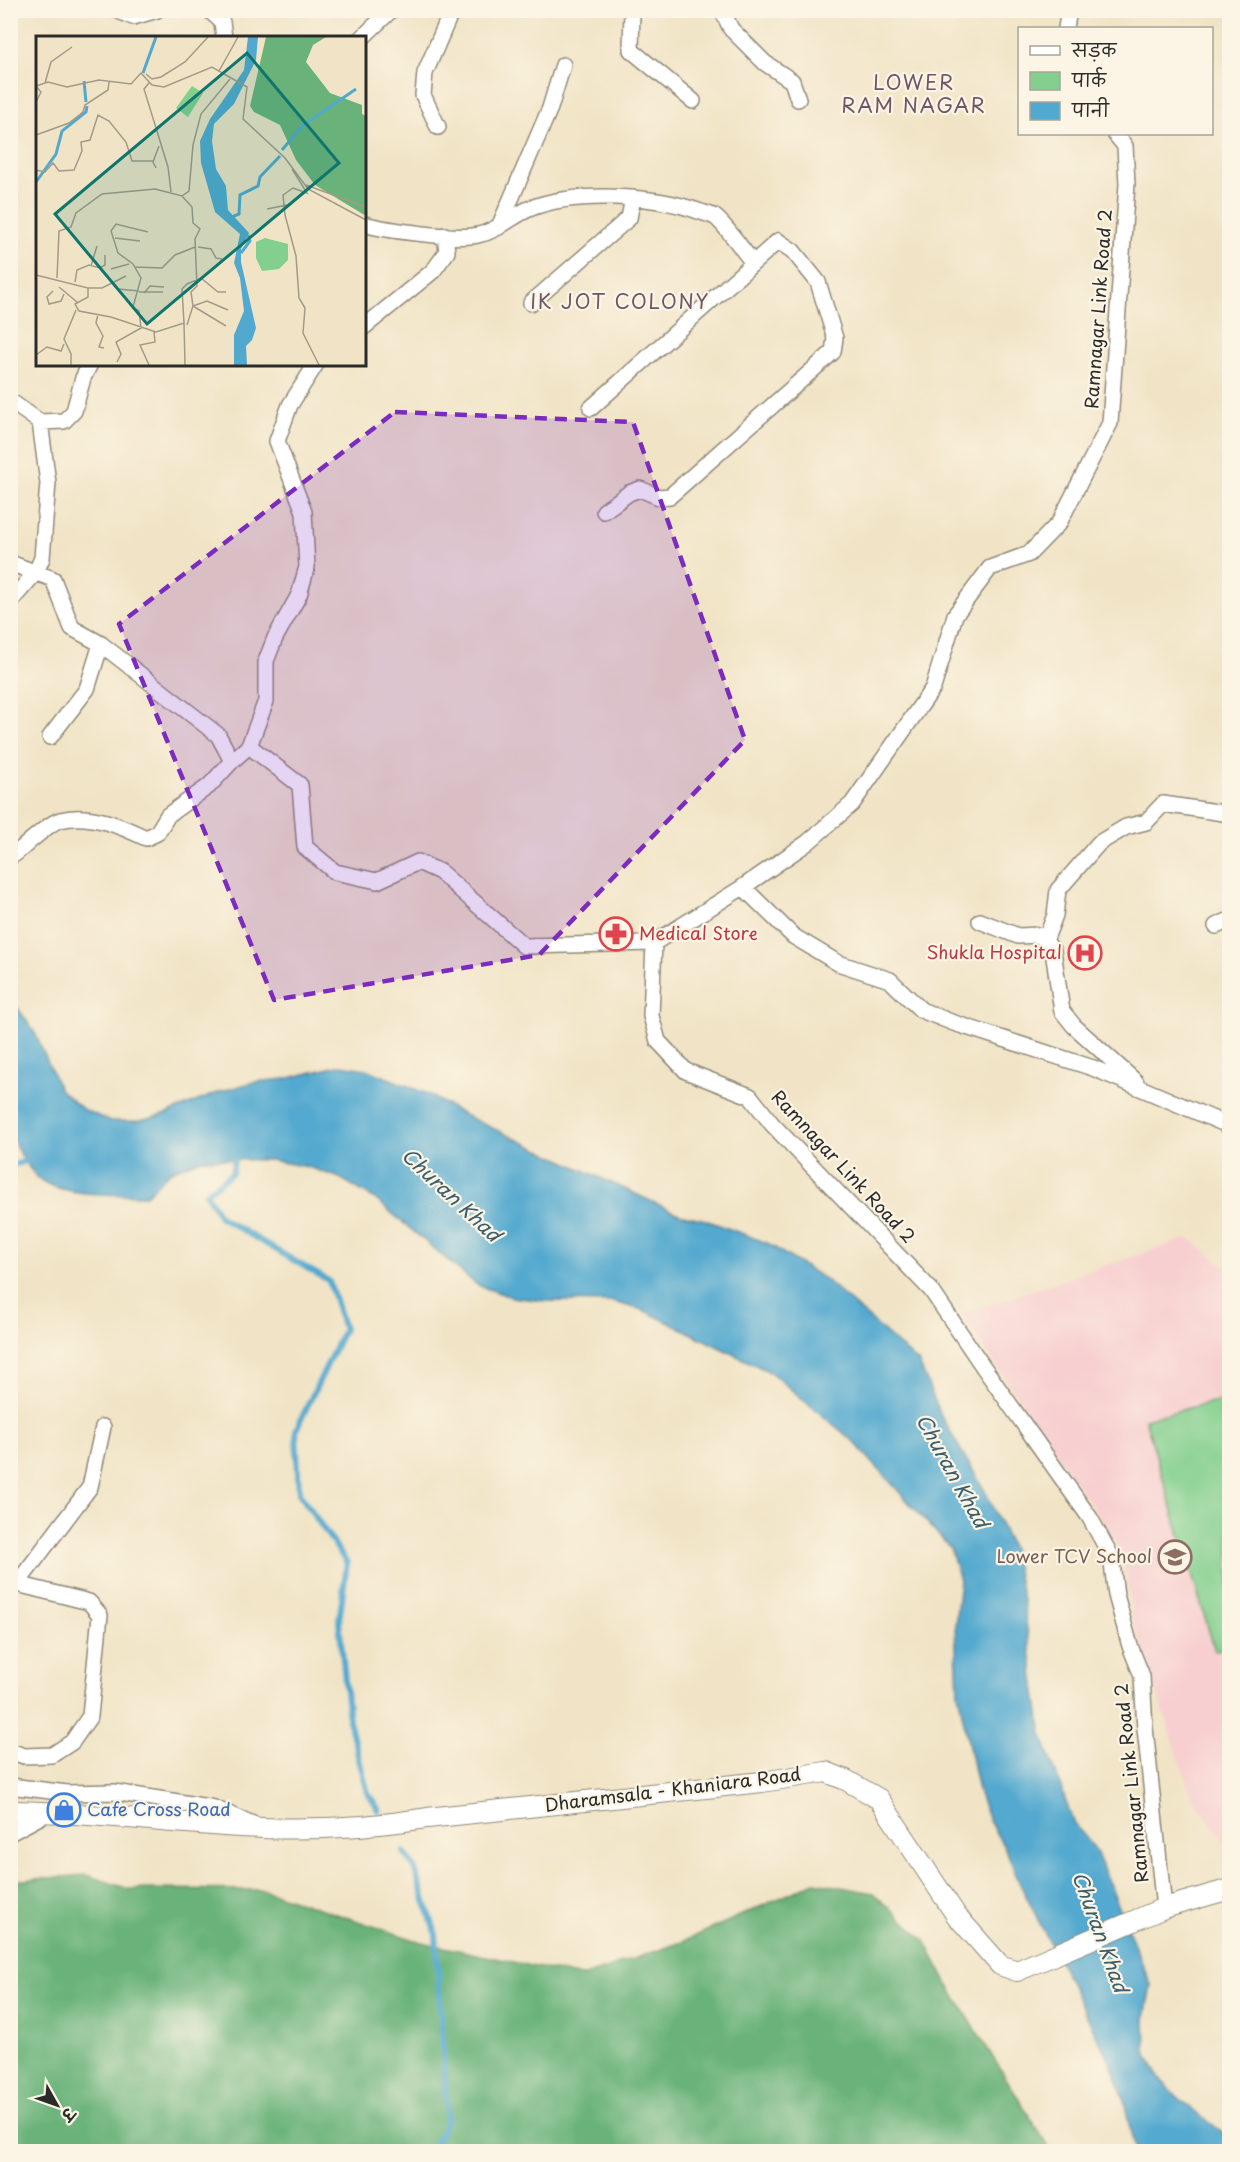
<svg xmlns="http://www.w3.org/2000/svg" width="1240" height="2162" font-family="'Playpen Sans','Playpen Sans Deva',sans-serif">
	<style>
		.built { fill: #f7cfd0 }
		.green { fill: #82cf8e; stroke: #567d5c; stroke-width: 1.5 }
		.forest { fill: #69b279; stroke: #4a6e52; stroke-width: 1.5 }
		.water { fill: #52a9cf; stroke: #3e6a7d; stroke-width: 1.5 }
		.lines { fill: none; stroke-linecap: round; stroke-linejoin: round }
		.stream { stroke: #52a9cf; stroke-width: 6 }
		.minor-casing { stroke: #8e8878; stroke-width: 18 }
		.tertiary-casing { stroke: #8e8878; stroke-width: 22 }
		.minor { stroke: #fff; stroke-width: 15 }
		.tertiary { stroke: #fff; stroke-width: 20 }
		.marked { fill: #7b2cbf; fill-opacity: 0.2; stroke: #7b2cbf; stroke-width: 4.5; stroke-dasharray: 12 8; stroke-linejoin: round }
		.labels { text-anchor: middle; stroke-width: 4.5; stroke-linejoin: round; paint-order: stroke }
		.street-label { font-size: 18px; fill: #2b2b2b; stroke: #fcf5e5 }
		.health-label { font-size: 18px; fill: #be3a42; stroke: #fcf5e5; text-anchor: start }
		.education-label { font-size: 18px; fill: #785e54; stroke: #fcf5e5; text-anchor: end }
		.shop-label { font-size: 18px; fill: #366cbe; stroke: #fcf5e5; text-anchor: start }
		.neighbourhood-label { font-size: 20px; letter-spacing: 1.5px; fill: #6e5667; stroke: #fcf5e5 }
		.water-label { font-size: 20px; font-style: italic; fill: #3b5d6d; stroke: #fcf5e5 }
		.inset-river { fill: none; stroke: #52a9cf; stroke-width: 3 }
		.inset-road { fill: none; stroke: #a29a88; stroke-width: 1.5 }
		.view { fill: #0f766e; fill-opacity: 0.15; stroke: #0f766e; stroke-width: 3 }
		.inset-edge { fill: none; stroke: #2b2b2b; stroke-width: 3 }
	</style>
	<rect width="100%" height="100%" fill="#fcf5e5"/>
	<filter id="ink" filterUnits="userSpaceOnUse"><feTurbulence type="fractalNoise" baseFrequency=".0167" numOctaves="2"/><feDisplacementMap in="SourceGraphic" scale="12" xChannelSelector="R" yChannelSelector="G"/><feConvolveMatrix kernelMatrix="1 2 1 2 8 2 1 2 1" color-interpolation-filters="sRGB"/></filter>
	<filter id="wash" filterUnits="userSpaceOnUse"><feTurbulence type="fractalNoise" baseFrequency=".008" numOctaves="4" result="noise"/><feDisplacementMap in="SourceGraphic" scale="24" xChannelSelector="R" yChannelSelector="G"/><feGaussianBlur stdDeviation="1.35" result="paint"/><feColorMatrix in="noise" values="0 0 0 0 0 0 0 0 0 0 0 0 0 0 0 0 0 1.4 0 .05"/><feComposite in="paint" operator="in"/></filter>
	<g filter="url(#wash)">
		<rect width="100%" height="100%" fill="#f1e4c6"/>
		<!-- built -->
		<path class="built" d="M1188 1238 1229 1269V1843L1226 1844 1192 1797 1133 1621 1126 1574 1115 1540 961 1314Z"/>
		<!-- green -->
		<path class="green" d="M1229 1398V1646L1215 1651 1145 1419Z"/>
		<!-- forest -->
		<path class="forest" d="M86 1875 129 1889 264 1890 421 1942 582 1977 682 1942 815 1882 873 1893 924 1939 947 1983 1051 2151H11V1881Z"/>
		<!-- water -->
		<path class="water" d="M11 998 35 1033 60 1090 84 1110 111 1121H140L166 1114 222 1091 254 1082 285 1079 341 1065 366 1069 430 1095 462 1114 679 1214 706 1220 767 1243 826 1280 919 1363 942 1418 985 1491 1013 1551 1023 1601 1042 1734 1073 1822 1095 1849 1151 1985 1145 2017 1146 2050 1159 2078 1183 2102 1229 2137V2151H1135L1123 2096 1112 2066 1019 1882 1007 1852 989 1821 978 1791 958 1693 955 1625 960 1580 950 1548 853 1441 770 1372 643 1310 613 1302 545 1301 511 1297 477 1285 375 1199 340 1178 308 1167 270 1160 201 1159 171 1171 146 1195C117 1194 68 1197 42 1181 30 1173 17 1149 11 1136Z"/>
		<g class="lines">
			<!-- stream -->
			<path class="stream" d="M235 1154 232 1173 206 1193 220 1217 329 1281 344 1329 296 1430 299 1493 347 1563 339 1621 349 1721 368 1793 379 1810
				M10 1166 32 1159
				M404 1852 414 1867 436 1934 447 2120 431 2152"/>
		</g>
	</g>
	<g filter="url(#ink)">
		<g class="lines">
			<!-- minor casing -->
			<g class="minor-casing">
				<path id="minor" d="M116 10 133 17 157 10
					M209 10 222 22 224 38
					M632 10 631 50 693 101
					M722 10 731 29 765 63 792 81 798 99
					M1066 28 1069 10
					M362 38 391 10
					M438 127 423 95 425 73 452 10
					M1115 134 1125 146 1127 184 1110 423 1059 523 1029 554 990 568 955 615 933 688 852 804 807 843 743 887 654 943 651 1016 658 1041 686 1071 750 1096 772 1124 931 1290 984 1368 1090 1518 1111 1556 1116 1595 1130 1646 1142 1676 1145 1728 1164 1908
					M364 224C385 230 457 240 478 235 498 231 513 215 531 208 575 191 654 195 698 211 703 213 710 214 715 217 724 223 745 253 753 263
					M499 227 550 108 563 65
					M531 303 629 218 633 198
					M364 327 433 271 447 252 445 235
					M10 401 40 422 48 483 42 558 36 572 10 602
					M591 408 778 241 793 251 818 282 835 338 833 352 670 496 659 497 640 489 629 493 604 511
					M40 422 64 421 74 411 83 378 90 364
					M10 563 53 579 72 628 101 644 218 735 232 761 249 746 300 785 305 847 335 872 377 881 418 862 440 872 524 946 654 943
					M50 737 87 689 101 644
					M249 746 266 701V661L275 638 299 595 307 567 304 512 277 441 290 405 316 364
					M15 854C24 847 50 822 60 820 89 812 121 826 146 838L157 833 168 815 209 786 232 761
					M743 887 793 936 838 963 890 980 921 1010 951 1022 1093 1068 1230 1126
					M980 921 1018 936 1040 935 1053 951 1062 1011 1074 1026 1136 1082
					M1216 926 1230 920
					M1045 941 1055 915 1058 890 1099 843 1126 827 1146 822 1163 804 1230 814
					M10 1578 17 1584 89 1602 100 1615 90 1716 72 1742 52 1755 24 1756 10 1751
					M17 1584 90 1487 103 1427
					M10 1786 67 1793 114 1792 178 1802 214 1808 253 1824
					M10 1833 49 1812"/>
			</g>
			<!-- tertiary casing -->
			<g class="tertiary-casing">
				<path id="tertiary" d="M10 1811C95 1812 178 1825 262 1828 318 1830 372 1827 427 1818L762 1782 826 1772 846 1780 879 1799 956 1915 1000 1965 1017 1971 1164 1908 1230 1889"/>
			</g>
			<!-- minor -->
			<use href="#minor" class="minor"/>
			<!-- tertiary -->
			<use href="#tertiary" class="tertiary"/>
		</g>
	</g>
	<!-- marked area -->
	<path class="marked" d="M395 412 633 422 745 740 539 955 274 1000 119 624Z"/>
	<!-- icons -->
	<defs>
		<g id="pharmacy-ring" transform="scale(1.725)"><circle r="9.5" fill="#fcf5e5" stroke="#e0444e" stroke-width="1.5"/><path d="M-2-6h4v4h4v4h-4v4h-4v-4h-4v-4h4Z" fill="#e0444e"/></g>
		<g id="hospital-ring" transform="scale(1.725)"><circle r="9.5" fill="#fcf5e5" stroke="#e0444e" stroke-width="1.5"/><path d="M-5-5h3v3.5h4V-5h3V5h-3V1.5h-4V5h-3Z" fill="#e0444e"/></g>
		<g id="school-ring" transform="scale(1.725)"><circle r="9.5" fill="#fcf5e5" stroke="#8d6e63" stroke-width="1.5"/><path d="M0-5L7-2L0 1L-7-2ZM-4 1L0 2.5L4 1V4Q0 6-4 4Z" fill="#8d6e63"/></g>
		<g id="shop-ring" transform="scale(1.725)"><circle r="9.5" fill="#fcf5e5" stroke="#3f7fe0" stroke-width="1.5"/><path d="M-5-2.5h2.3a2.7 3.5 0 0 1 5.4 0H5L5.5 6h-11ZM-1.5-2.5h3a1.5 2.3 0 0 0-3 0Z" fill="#3f7fe0"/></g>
	</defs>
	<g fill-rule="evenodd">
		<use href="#pharmacy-ring" x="616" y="934"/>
		<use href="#hospital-ring" x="1085" y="953"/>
		<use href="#school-ring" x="1175" y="1557"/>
		<use href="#shop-ring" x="64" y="1810"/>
	</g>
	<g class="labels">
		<!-- street labels -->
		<g class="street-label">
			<text transform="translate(1099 309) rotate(-86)" y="6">Ramnagar Link Road 2</text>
			<text transform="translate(843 1167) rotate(47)" y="6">Ramnagar Link Road 2</text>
			<text transform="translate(1132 1783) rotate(-96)" y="6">Ramnagar Link Road 2</text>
			<text transform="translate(673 1790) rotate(-7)" y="6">Dharamsala - Khaniara Road</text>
		</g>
		<!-- health labels -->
		<g class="health-label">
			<text x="639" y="940">Medical Store</text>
			<text x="1062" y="959" text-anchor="end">Shukla Hospital</text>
		</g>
		<!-- education labels -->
		<g class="education-label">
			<text x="1152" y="1563">Lower TCV School</text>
		</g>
		<!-- shop labels -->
		<g class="shop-label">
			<text x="87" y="1816">Cafe Cross Road</text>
		</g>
		<!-- neighbourhood labels -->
		<g class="neighbourhood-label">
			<text x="914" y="90">LOWER<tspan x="914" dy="23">RAM NAGAR</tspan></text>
			<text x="620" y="309">IK JOT COLONY</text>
		</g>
		<!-- water labels -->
		<g class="water-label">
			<text transform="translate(451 1195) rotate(43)" y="7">Churan Khad</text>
			<text transform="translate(952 1471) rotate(61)" y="7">Churan Khad</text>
			<text transform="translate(1100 1932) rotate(70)" y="7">Churan Khad</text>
		</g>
	</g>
	<!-- overview -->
	<g transform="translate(36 36)">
		<rect width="330" height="330" fill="#f1e4c6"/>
		<path d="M156 50 167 57 152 81 140 72ZM229 202 252 208V224L243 233 226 235 220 222V206Z" fill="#82cf8e"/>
		<path d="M230 1H290L277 9 270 26 294 57 326 69V78L330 80V180L279 149 260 124 244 89 218 76 214 70Z" fill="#69b279"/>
		<path d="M212 1H222L220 24 198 68 178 88 176 105 180 133 190 150 192 174 213 197 205 213V226L220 292 216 304 210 310 211 329H198V299L208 275 204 242 198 227 204 198 179 176 165 127 164 105 174 83 208 34Z" fill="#52a9cf"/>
		<path class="inset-river" d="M107 37 120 1M48 45 50 66M246 114 266 90 320 53M0 146 20 118 26 95 50 76 51 70M196 181 203 178 204 159 222 150 224 141 244 120M205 217 214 205 212 199"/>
		<path class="inset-road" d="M183 35 202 1M110 38 116 43 125 41 149 26 172 1M9 47 15 26 36 11M113 47 108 53 132 131 135 156M0 50 12 46 31 51 63 44 95 48 105 37 116 49 128 51 176 31 211 51 207 83 249 122 272 153 330 184M0 50 5 56 0 66M0 99 33 87 47 76 49 69 72 54 73 46M120 132 117 126 123 110M256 133 271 157 257 152 247 159 249 179 260 220 263 262 269 272 267 297 283 329M0 134 9 136 17 127 23 135 38 134 46 115 45 106 54 104 62 79 73 85 90 106 96 125H117M270 149 330 171M146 160 156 171 157 187 164 193 159 203 161 250 155 256 157 270 151 289M231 173 251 169M79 202 104 205M162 211 175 213 180 222 186 223M55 230 61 210M99 231 126 232 139 219 159 211M75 233 93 228M0 239 52 252V261L39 268 43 275 75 281 120 296 148 287 149 329M21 242 23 195 35 191 40 177 66 158 119 153 146 160 153 155 157 109 165 78 194 43M39 246 41 234 53 229 64 232 69 229V219M23 251 41 266M52 252H66L90 240M82 253 103 255M17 255 11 261 13 268 25 265 28 258M103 256H127M108 257 114 250 128 251M157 270 171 265 192 274M157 270 190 290M62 278 60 287 67 300 63 311 68 312M148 287 146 253 151 248 165 242 182 256H190M0 319 11 311 25 315 28 308M81 326 85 318 80 306 105 292 103 275 97 271 105 242 97 228 82 217 75 195 80 188 112 196M35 329V318L28 303 40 274M113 329 104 309 119 306 118 296"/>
		<path class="view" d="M211 17 303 127 111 288 19 178Z"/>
		<rect width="330" height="330" class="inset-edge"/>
	</g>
	<!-- margin -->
	<rect width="1240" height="2162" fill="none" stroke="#fcf5e5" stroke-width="36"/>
	<!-- legend -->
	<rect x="1018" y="27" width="195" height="108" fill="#fcf5e5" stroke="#a8a49b" stroke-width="1.5"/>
	<rect x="1030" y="46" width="30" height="9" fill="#ffffff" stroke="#a8a49b" stroke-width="1.5"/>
	<text x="1072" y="57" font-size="18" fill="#2b2b2b">सड़क</text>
	<rect x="1030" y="72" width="30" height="18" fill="#82cf8e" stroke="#a8a49b" stroke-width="1.5"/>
	<text x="1072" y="87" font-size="18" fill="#2b2b2b">पार्क</text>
	<rect x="1030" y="102" width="30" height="18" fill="#52a9cf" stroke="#a8a49b" stroke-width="1.5"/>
	<text x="1072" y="117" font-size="18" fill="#2b2b2b">पानी</text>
	<!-- north arrow -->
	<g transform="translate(57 2105) rotate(130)" stroke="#fcf5e5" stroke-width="4.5" paint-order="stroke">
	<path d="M0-4.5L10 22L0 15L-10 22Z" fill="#2b2b2b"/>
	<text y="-9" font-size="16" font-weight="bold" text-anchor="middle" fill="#2b2b2b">उ</text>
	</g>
</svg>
